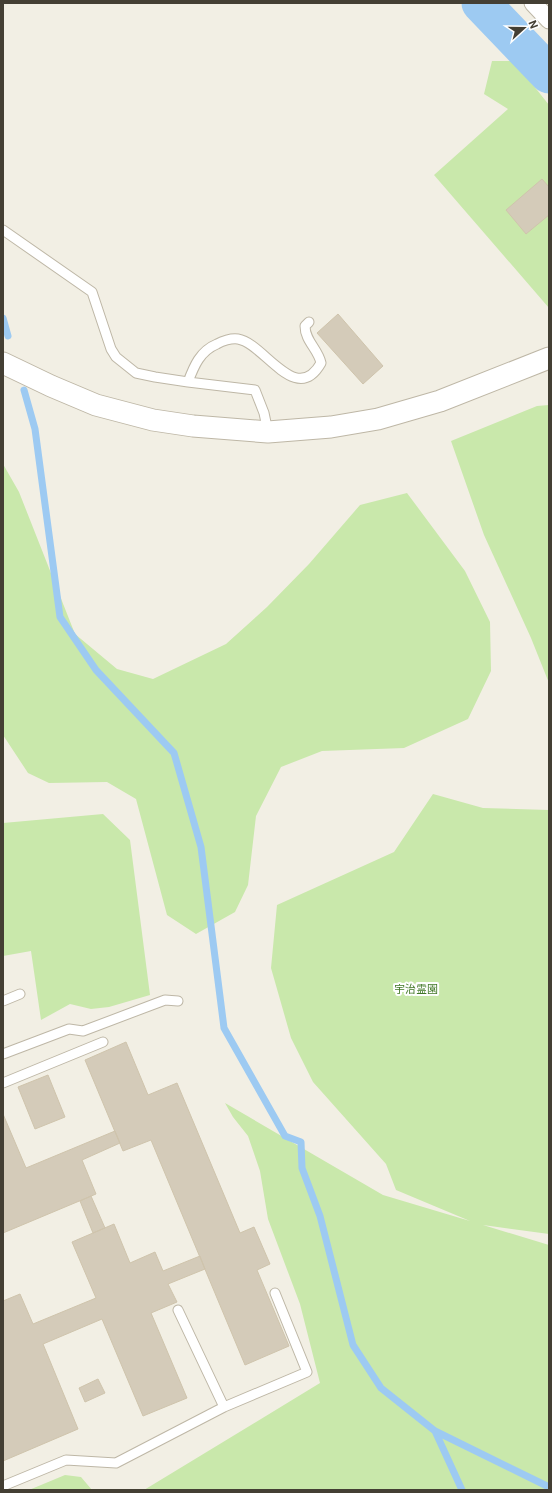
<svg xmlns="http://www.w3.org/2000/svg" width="552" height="1493" font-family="Roboto,'Noto Sans JP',sans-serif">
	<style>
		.green { fill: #c9e8ab }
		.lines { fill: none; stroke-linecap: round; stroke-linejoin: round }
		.stream { stroke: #9dcaf2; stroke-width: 7 }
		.river { stroke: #9dcaf2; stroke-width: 39 }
		.building { fill: #d4cbb9; stroke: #cfc4ac }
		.service-casing { stroke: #beb7a6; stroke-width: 11 }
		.minor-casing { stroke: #beb7a6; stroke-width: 19 }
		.tertiary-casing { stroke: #beb7a6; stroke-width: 23 }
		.service { stroke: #fff; stroke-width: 9 }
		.minor { stroke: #fff; stroke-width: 17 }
		.tertiary { stroke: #fff; stroke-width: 21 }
		.labels { text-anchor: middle; stroke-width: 4; stroke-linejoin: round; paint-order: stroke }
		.park-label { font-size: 11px; fill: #407726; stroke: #fff }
	</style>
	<rect width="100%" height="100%" fill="#f2efe4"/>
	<!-- green -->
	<path class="green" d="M492 61H514L549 105V308L434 175 508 109 484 94Z
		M549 405V683L531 638 484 535 451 441 537 406Z
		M3 464 19 492 75 634 117 669 153 679 226 644 267 607 309 564 360 505 407 493 465 571 490 622 491 671 468 719 404 748 322 751 281 767 256 816 248 885 235 912 196 934 167 915 136 799 107 782 49 783 28 773 3 735Z
		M433 794 483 808 549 810V1234L483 1225 549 1245V1490H144L320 1383 300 1304 268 1219 260 1171 248 1136 233 1117 225 1103 383 1195 470 1221 396 1190 386 1164 313 1082 291 1038 271 968 277 905 394 852Z
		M103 814 130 840 150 995 109 1007 91 1009 70 1004 41 1020 31 951 3 956V823Z
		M65 1475 81 1477 92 1490H29Z"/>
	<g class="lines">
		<!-- stream -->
		<path class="stream" d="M3 318 8 336
			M24 390 35 429 60 617 96 670 174 753 201 847 224 1028 285 1136 301 1142 302 1168 320 1216 353 1345 381 1388 435 1431 549 1487
			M435 1431 462 1490"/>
		<!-- river -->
		<path class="river" d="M481 3 549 74"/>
	</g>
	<!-- building -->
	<path class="building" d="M542 179 549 187V215L526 234 506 210Z
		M338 314 383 366 363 384 317 333Z
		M126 1042 148 1095 177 1083 240 1233 254 1227 270 1264 257 1270 289 1346 245 1365 151 1140 123 1151 85 1060Z
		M48 1075 65 1117 35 1129 18 1087Z
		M3 1114 26 1168 115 1131 120 1143 82 1160 96 1194 3 1233Z
		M91 1196 105 1228 93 1233 80 1201Z
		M114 1224 130 1263 155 1252 163 1271 200 1256 205 1269 168 1284 177 1302 151 1313 187 1398 143 1416 102 1319 43 1344 78 1429 3 1461V1301L20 1294 33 1324 96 1298 72 1242Z
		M98 1379 105 1393 85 1402 79 1388Z"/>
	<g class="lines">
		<!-- service casing -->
		<g class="service-casing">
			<path id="service" d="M3 230 92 292 111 349 116 357 136 373 155 377 188 382 255 390 264 413 268 432
				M188 382C194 366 200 351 217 344 222 341 231 338 238 339 264 343 296 407 321 363 318 349 305 341 305 326L309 322
				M3 1001 20 994
				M3 1054 69 1029 83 1031 165 1000 178 1001
				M3 1083 103 1042
				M178 1310 224 1407
				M3 1486 66 1460 116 1463 224 1407 307 1372 275 1293"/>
		</g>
		<!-- minor casing -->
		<g class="minor-casing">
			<path id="minor" d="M533 3 549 20"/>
		</g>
		<!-- tertiary casing -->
		<g class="tertiary-casing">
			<path id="tertiary" d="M3 363 51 386 96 405 153 420 193 426 268 432 331 427 378 419 440 401 549 358"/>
		</g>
		<!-- service -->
		<use href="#service" class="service"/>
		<!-- minor -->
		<use href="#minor" class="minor"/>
		<!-- tertiary -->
		<use href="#tertiary" class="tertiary"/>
	</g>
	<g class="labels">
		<!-- park labels -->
		<g class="park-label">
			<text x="416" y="993">宇治霊園</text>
		</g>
	</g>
	<!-- border -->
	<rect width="552" height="1493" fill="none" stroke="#443f34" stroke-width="8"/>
	<!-- north arrow -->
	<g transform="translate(524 28) rotate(69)" stroke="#ffffff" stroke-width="3" paint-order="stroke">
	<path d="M0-3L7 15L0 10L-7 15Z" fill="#443f34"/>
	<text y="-6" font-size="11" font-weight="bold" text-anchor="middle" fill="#443f34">N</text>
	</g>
</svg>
